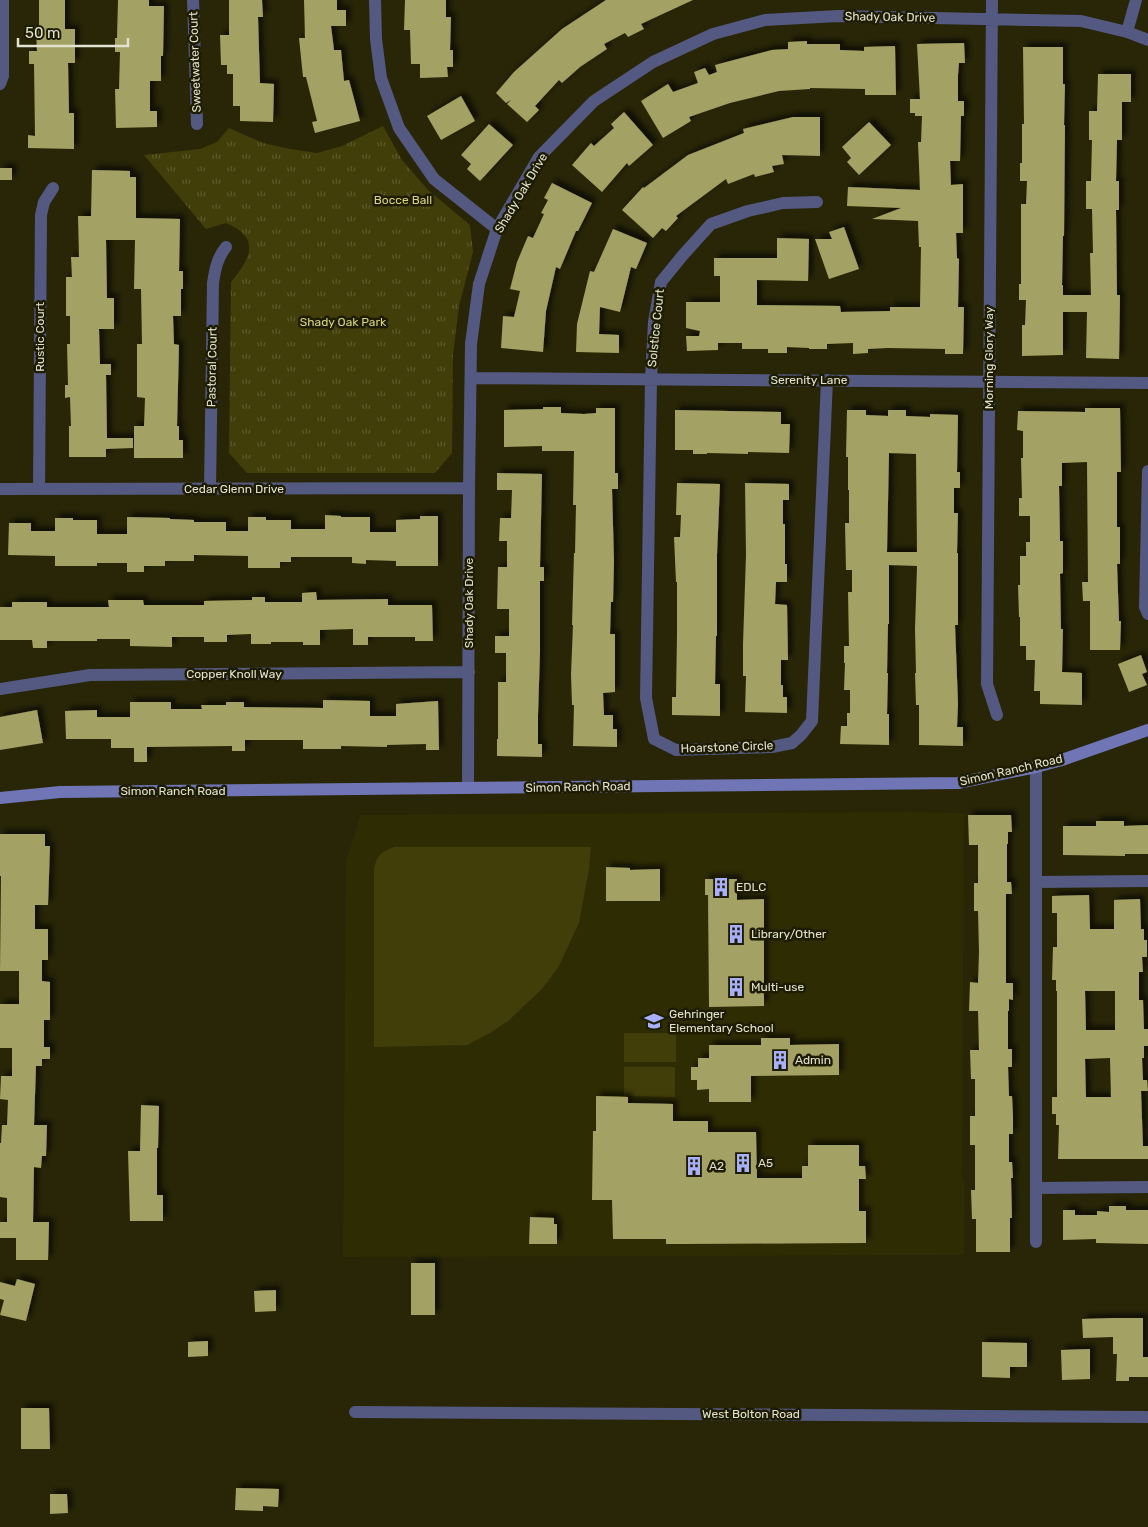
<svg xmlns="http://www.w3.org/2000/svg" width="1148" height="1527" font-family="Rubik,sans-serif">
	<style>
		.built { fill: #2e2c03 }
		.grass { fill: url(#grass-tufts) }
		.garden { fill: #413e09 }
		.building { fill: #a3a163; fill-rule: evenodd; filter: url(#shadow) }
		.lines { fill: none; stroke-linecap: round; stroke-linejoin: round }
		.street { stroke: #545981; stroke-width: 12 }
		.secondary { stroke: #6f75b5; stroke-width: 12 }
		.labels { text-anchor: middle; stroke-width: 5; stroke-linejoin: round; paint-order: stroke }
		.street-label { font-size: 12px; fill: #e2e2d0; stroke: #1e1c00 }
		.park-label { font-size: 12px; fill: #d8d57a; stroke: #1e1c00 }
		.poi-label { font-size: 12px; fill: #e2e2d0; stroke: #1e1c00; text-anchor: start }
	</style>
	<defs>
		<pattern id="grass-tufts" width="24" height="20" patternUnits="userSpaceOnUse" patternTransform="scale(1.25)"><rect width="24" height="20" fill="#413e09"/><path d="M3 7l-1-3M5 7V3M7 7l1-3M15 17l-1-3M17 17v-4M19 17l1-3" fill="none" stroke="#5c5a2c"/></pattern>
		<filter id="shadow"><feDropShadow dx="4.5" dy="-4.5" stdDeviation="2.5" flood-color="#0009"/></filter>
	</defs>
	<rect width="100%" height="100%" fill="#282607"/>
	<!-- built -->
	<path class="built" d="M913 812 964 813 962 1180 965 1181 964 1255 343 1257 346 861 355 834 360 815Z"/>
	<!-- grass -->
	<path class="grass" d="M383 126 402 160 428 190 470 225 473 252 459 306 453 355 452 453 435 473H247L229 453 231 282C251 258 261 238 226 223L206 229 144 155 200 149 217 142 229 128 263 143 290 149 317 153 342 146Z"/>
	<!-- garden -->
	<path class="garden" d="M394 847H591L589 869 579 923 559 966 542 989 524 1006 508 1021 490 1033 467 1045 374 1047V869C377 855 381 852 394 847Z
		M624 1033H676V1062H624Z
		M624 1067H675V1097L624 1096Z"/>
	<!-- building -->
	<path class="building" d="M39 0H65V29H75V63H68L69 113H74V149L28 148V135L35 136 34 64H29V51H37L36 29H39Z
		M118 0H149V6H164L163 56H161V81H150V111H157V127L116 128 115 89H119L120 52H115V38H117Z
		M229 0H262L263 17H258L260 83 274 84 273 122 240 121V106H233V74H227V65H221L220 35H229Z
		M304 0H337V10H346V26H331L334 50H341L344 81 349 80 360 121 315 133 312 122 317 121 306 77H303L299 38H305Z
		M405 0H446V17H451L450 50H453V67H447L448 77 420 78V64H411L410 30H404Z
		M606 0H693L641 24 644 29 628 37 625 33 604 44 607 49 580 67 562 83 559 80 535 106 539 110 527 122 507 104 511 100 506 103 496 93 514 72 562 29Z
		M807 41V44H840V50L864 51V47L895 46 896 95H865V89L810 88V89L779 91 730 103 689 117 691 121 663 138 641 101 668 84 673 92 698 83 694 72 705 68 709 75 717 72 715 65 772 50 788 49V42Z
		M964 43 965 63H959L958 75V101H964V116H961L960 161H950L951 185 963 184V233H956L957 258 959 259 958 307H964L963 354H945V349L888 348 868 349V353L853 354V343L827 344V349H809V348L787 347V353H768V349H742V343H718V350L687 351 686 336H699L700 331 686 328V302H720V276H714V258H777V238L809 239 808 281 757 280V305L840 306 841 312 890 311V307H920L921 247H919L918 221 872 219 901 208 847 206 848 187 920 190 918 142H921L922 116H915V113H910V99H920L917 44Z
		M1023 47H1063V84H1065L1064 125H1065L1064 236H1063L1062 285H1063V295H1091L1090 253H1093L1092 209H1086V181H1091L1092 140H1089V111H1097L1098 74H1131V102H1122V140H1117L1116 181H1119V210H1116L1117 295H1120L1119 359 1086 358 1087 312H1063V355L1022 356V325H1025L1026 300H1019V284H1021V204H1026L1027 181H1020V163H1022V124H1024Z
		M461 96 475 121 441 140 427 116Z
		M624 112 653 145 629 166 627 163 602 192 572 165 591 143 594 146 614 128 611 124Z
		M793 117H820V156L782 155 784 164 772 166 774 172 755 177 754 174 728 184 726 179 676 216 678 218 666 231 662 228 653 238 622 210 643 187 644 188 688 155 744 133 743 129Z
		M869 122 891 145 859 175 847 162 851 158 842 147Z
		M489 124 513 145 480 181 467 169 471 164 461 155Z
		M0 168H12V180H0Z
		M92 170 130 171V177H136V218L180 219 179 271H183V289H181V316H173L174 344 179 345 177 426H179V440H183V458H134V426H144L145 398 137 397V344H142L141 289H134L135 240H106L107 298H114V329H99L100 364H111V375H106L107 438H133V448L106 449V457H69V426H71L70 397 65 398V385H68L67 344H70V316H66V277H72L71 257H79L78 216H91Z
		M552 183 592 203 578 231H576L560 269 556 267 546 311 543 352 501 348 503 316 514 317 520 291 510 289 517 262 528 236 533 238 544 214 541 213 548 200 544 198Z
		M844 227 859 269 829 279 815 239H832L829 232Z
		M613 229 647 243 636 269 631 267 620 312 600 307 599 334 619 335V353L576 352 577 324 590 271 594 272Z
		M543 407H561V413L584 414 596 413V408H615V473H618V489H612L614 561 613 602H611L610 634H615V692L603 693 604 715H613V729H617V747L573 746 574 705H572L571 674 573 625H572L574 553H575L576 505H573L574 451H542V446L504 447V410L543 409Z
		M1085 408H1120L1121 472H1117V527H1120V564H1117L1119 621H1121L1120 650H1090V601H1083L1082 582H1088L1087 462 1062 463V486H1059L1060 541H1063V573L1060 574 1061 629H1063L1062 672 1082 673V705L1040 704V691H1034L1035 660H1026V646H1020V617H1019L1018 585H1020V556H1026V542H1030V516H1019V498H1022L1021 458H1023V431L1017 430 1018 411 1085 412Z
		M675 410 781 412V424H790L789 453 748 452V454L707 453V454H693V450H675Z
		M847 410H866V415L888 416V410H906V416L930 417V414L958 415 957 472H960V488H954V513H958L957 553H958V625H955L958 704 957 727H963V746L919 745V705H916L915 673H916L915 629 917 566 889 565V624H888L887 673H888L887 714H889V745L840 744 841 726H847V713H850V690H844L845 663H844V646H849L848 592H852V570H846L845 523H849V490H848V457H846ZM889 453 916 454 917 552H887Z
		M497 473 542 474 540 567H544V581H540V652L538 715V744H542V757L497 756V739H498V682H506V653H495V636H509V609H497L498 567H507V541H499L500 518H511L512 490H497Z
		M677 483 720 484 717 555V636H716L715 684H720V716L672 715V697H676L677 635V582H676L674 537H680L681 515H676Z
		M745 483 789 484V500H783V524H785V564H787V582H776L775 604 787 605 788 660H781V685H783V697H787V713L745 712 746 676H743V644L746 555Z
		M325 515 341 516V517H370V532H396V520L420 519V516H438V566H396V561L366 560V564L352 563V557H291V562H280V568H248V556L194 555V561H165V566H144V572H127V563H97V566H55V556L8 555 9 523H31V531H55V518H73V520H97V534H127V517L170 518V519L194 520V522H226V531H248V517H266V520H291V529H325Z
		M316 592 317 600 388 599V605H432L433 641H415V637H368V645H353V629L320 630V645H303V642H271V644H251V634L227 635V642H204V637H172V647L130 646V639H97V641H47V648H33L32 640H0V607H12V602H47V607H109L108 600H143L144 605H204V601L252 600V597H265V602H302V593Z
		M1141 655 1147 672 1142 674 1147 685 1129 692 1118 664Z
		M323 700 370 701V716H396V704L438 701 439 750H426V744L387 745V747L341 746V749H303V740H245V751H232V746L147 747V762H134V748H111V739H66L65 711 97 710V717H130V702H171V709H202L201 705H226V702H244V707L323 708Z
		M37 710 43 743 0 750V717Z
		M968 815H1011L1012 832H1008V844H1007V882H1011L1012 894H1006V983H1013V1000L1009 999V1011H1008V1049H1012V1067H1008L1009 1096H1012L1013 1116V1134H1009V1162H1012L1013 1178H1011L1012 1218H1010V1252H976V1219H972L971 1190H975V1145H970V1116H975V1079H971L970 1050H979L978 1011H969L970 982 978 983 979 952 978 911H974V883H978V845H969Z
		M1096 821H1124V826L1148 825V854H1125V856L1063 855V826H1096Z
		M0 834H45V846H50L48 905H35V929H48V960H42V981L50 982V1020H44V1047H50V1059H42V1066H36L34 1125H47L46 1156H42L41 1168 34 1167 33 1222H49L48 1260H16V1238H0V1222H7V1198L0 1197V1143H1L2 1125H7L8 1100 0 1099 1 1076H12V1048H0V1004H19V971H0L1 876H0Z
		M606 867 630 868V870L660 869V901H606Z
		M705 879H737V900L764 899V1006L709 1007 708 895H705Z
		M1089 895 1090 929H1114V900L1140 899 1141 929H1144V940H1147V957H1142L1143 972H1139V1000H1143L1144 1029H1148V1046H1144V1058H1142L1143 1080H1147L1148 1091H1141L1143 1146H1148V1159H1058L1059 1125H1056V1114H1052V1097H1057V991H1056V980H1052L1053 947H1057V913H1052V896ZM1085 991H1115V1030H1086ZM1110 1058 1111 1097H1086L1085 1059Z
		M761 1038H790V1045L839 1044V1075L751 1076V1102H709V1089L697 1090V1080H691V1067H698V1058H709V1045H761Z
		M596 1096 628 1097V1103L673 1104V1121H708V1132H756L757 1178H802V1166H808V1145H859V1166H865L866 1179H859V1211H866V1243L683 1244H666V1239H613L612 1200H592L593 1131H596Z
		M141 1105 159 1106 158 1148H157V1195H163V1221H130L128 1151H140Z
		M1109 1206H1126V1210H1148V1244L1096 1243V1239L1063 1240V1210H1075V1215H1097V1211L1109 1212Z
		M530 1217 554 1218V1224H557V1244H529Z
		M411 1263H435V1315H411Z
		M17 1279 35 1284 26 1321 0 1315 4 1300 0 1299V1282L15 1286Z
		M276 1290V1311L255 1312 254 1291Z
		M1113 1318H1143V1357H1148V1377H1129V1381H1116L1117 1354H1113V1337L1083 1338 1082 1319Z
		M208 1341V1356L188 1357V1342Z
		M982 1342 1027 1343V1367H1010V1378L982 1377Z
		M1090 1349V1379L1062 1380 1061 1350Z
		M21 1408H49L50 1449H21Z
		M236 1488 279 1489 278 1507 263 1506V1511L235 1510Z
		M50 1494H67L68 1513 50 1514Z"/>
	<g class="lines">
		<!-- street -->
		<path class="street" d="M193 0 197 124
			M375 0 376 39 381 78 399 128 434 179 497 229
			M992 0 987 684 997 715
			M1127 32 1136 0
			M0 84 3 76V0
			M817 202 783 203 748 211 711 224 683 255 661 282 654 322 651 379 646 698 654 739 676 750 772 747 792 743 801 735 812 721 827 380
			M471 378 1148 383
			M1148 471 1145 607 1148 614
			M0 489 469 488
			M39 489 41 215 44 202 53 188
			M210 489 213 283C215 270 217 258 226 247
			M0 689 90 675 469 672
			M1036 767V1242
			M468 788 469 488 471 344 479 284 497 229 539 157 594 101 653 62 713 34 765 20 838 16 1081 21 1127 32 1148 40
			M1036 882 1148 881
			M1036 1188 1148 1187
			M355 1412 1148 1417"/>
		<!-- secondary -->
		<path class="secondary" d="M0 798 60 792 958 783 1036 767 1062 760 1148 730"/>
	</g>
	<!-- icons -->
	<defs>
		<g id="building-bare" transform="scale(1.5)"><path d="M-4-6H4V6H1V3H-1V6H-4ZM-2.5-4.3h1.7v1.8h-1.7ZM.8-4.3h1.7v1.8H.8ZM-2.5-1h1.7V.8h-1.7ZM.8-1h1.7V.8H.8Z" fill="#a8b0fc" stroke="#1e1c00" stroke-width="2.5" paint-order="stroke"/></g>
		<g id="school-bare" transform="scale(1.5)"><path d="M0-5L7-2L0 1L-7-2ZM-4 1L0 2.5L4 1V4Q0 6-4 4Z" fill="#a8b0fc" stroke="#1e1c00" stroke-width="2.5" paint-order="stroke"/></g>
	</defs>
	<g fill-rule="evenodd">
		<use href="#building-bare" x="721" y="887"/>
		<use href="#building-bare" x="736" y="934"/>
		<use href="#building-bare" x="736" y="987"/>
		<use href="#school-bare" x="654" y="1021"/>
		<use href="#building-bare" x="780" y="1060"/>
		<use href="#building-bare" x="743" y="1163"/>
		<use href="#building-bare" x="694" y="1166"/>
	</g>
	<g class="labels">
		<!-- street labels -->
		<g class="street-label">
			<text transform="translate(890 17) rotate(1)" y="4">Shady Oak Drive</text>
			<text transform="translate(195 62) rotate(-92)" y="4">Sweetwater Court</text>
			<text transform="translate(521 193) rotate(-59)" y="4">Shady Oak Drive</text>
			<text transform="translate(656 328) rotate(-84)" y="4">Solstice Court</text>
			<text transform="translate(40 337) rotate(-90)" y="4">Rustic Court</text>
			<text transform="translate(989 358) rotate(-90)" y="4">Morning Glory Way</text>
			<text transform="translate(212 367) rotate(-89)" y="4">Pastoral Court</text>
			<text x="809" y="384">Serenity Lane</text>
			<text x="234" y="493">Cedar Glenn Drive</text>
			<text transform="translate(469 603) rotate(-90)" y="4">Shady Oak Drive</text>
			<text x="234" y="678">Copper Knoll Way</text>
			<text transform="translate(727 747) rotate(-2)" y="4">Hoarstone Circle</text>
			<text transform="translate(1011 770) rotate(-13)" y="4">Simon Ranch Road</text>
			<text transform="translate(578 787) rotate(-1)" y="4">Simon Ranch Road</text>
			<text x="173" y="795">Simon Ranch Road</text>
			<text x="751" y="1418">West Bolton Road</text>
		</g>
		<!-- park labels -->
		<g class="park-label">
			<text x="403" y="204">Bocce Ball</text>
			<text x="343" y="326">Shady Oak Park</text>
		</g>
		<!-- poi labels -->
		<g class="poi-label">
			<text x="736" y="891">EDLC</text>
			<text x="751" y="938">Library/Other</text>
			<text x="751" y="991">Multi-use</text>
			<text x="669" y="1018">Gehringer<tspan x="669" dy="14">Elementary School</tspan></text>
			<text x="795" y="1064">Admin</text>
			<text x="758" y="1167">A5</text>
			<text x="709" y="1170">A2</text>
		</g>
	</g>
	<!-- scale -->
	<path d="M18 38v8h110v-8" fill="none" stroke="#e2e2d0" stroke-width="2.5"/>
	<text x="25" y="38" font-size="15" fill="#e2e2d0" stroke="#1e1c00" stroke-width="4" paint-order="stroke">50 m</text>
</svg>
